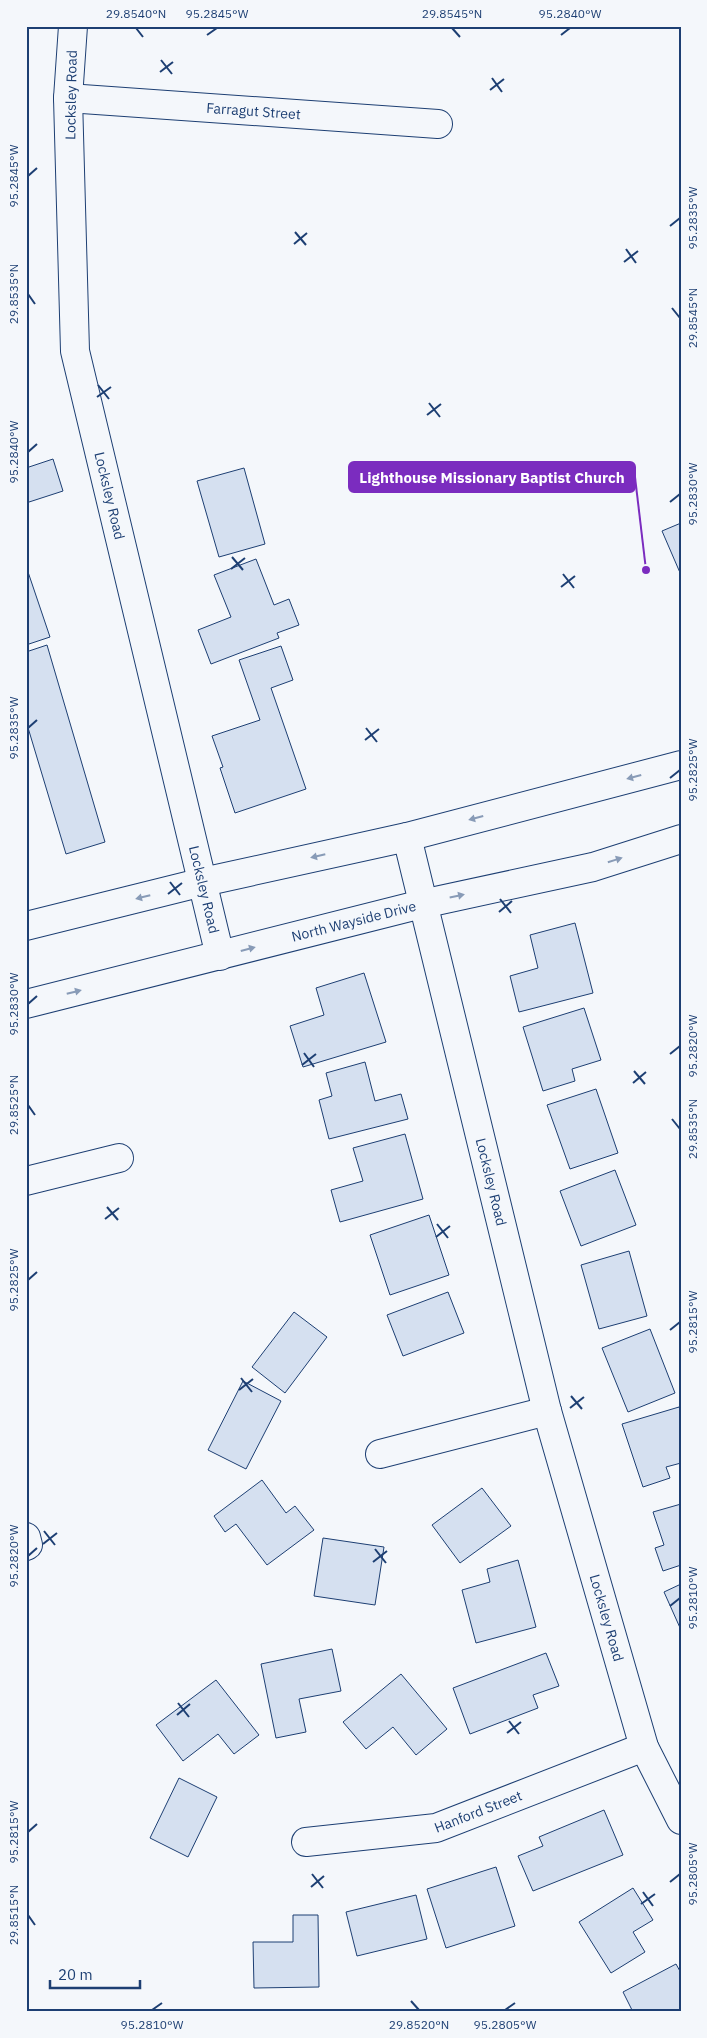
<svg xmlns="http://www.w3.org/2000/svg" width="707" height="2038" font-family="'IBM Plex Sans',sans-serif">
	<style>
		.building { fill: #d5e0f0; stroke: #1d3f73 }
		.lines { fill: none; stroke-linecap: round; stroke-linejoin: round }
		.street-casing { stroke: #1d3f73; stroke-width: 30 }
		.secondary-casing { stroke: #1d3f73; stroke-width: 30 }
		.street { stroke: #f4f7fb; stroke-width: 28 }
		.secondary { stroke: #f4f7fb; stroke-width: 28 }
		.oneway { fill: #889bb7 }
		.ticks { fill: none; stroke: #1d3f73; stroke-width: 2 }
		.labels { text-anchor: middle; stroke-width: 4; stroke-linejoin: round; paint-order: stroke }
		.street-label { font-size: 14px; fill: #1d3f73; stroke: #f4f7fb }
		.leader { fill: none; stroke: #7b2cbf; stroke-width: 2 }
		.callout-dot { fill: #7b2cbf; stroke: #f4f7fb; stroke-width: 2 }
		.callout { fill: #7b2cbf; stroke: #7b2cbf; stroke-width: 2 }
		.callout-label { font-size: 15px; text-anchor: middle; font-weight: bold; fill: #fff }
		.neatline { fill: none; stroke: #1d3f73; stroke-width: 2 }
		.ticks-label { font-size: 12px; text-anchor: middle; fill: #1d3f73 }
	</style>
	<rect width="100%" height="100%" fill="#f4f7fb"/>
	<!-- building -->
	<path class="building" d="M53 459 63 491 26 503V468Z
		M244 468 265 544 219 557 197 481Z
		M681 523V575L662 531Z
		M256 559 274 605 289 599 299 625 277 633 279 638 211 664 198 630 231 617 214 575Z
		M26 566 50 637 26 645Z
		M47 645 105 842 66 854 26 721V652Z
		M281 646 293 680 271 688 306 789 235 813 220 768 223 767 212 736 260 720 239 660Z
		M575 923 593 993 519 1012 510 976 538 968 530 935Z
		M364 973 386 1042 303 1067 290 1026 324 1015 316 988Z
		M584 1008 601 1060 572 1069 575 1081 543 1091 523 1027Z
		M365 1062 375 1101 401 1094 408 1119 329 1139 319 1100 332 1096 326 1073Z
		M596 1089 618 1153 570 1169 547 1105Z
		M405 1134 423 1199 340 1222 331 1190 363 1181 353 1148Z
		M615 1170 636 1225 581 1246 560 1191Z
		M429 1215 449 1275 390 1295 370 1235Z
		M629 1251 647 1316 599 1329 581 1265Z
		M448 1292 464 1333 403 1356 387 1315Z
		M294 1312 327 1337 285 1393 252 1367Z
		M650 1329 675 1393 628 1412 602 1348Z
		M243 1381 281 1401 246 1469 208 1450Z
		M679 1407 681 1413V1463L666 1467 670 1478 643 1487 622 1424Z
		M262 1480 286 1513 295 1506 314 1530 267 1565 236 1524 225 1532 214 1516Z
		M482 1488 511 1526 460 1563 432 1525Z
		M681 1504V1565L663 1571 655 1548 664 1545 653 1512Z
		M323 1538 384 1547 375 1605 314 1596Z
		M518 1560 536 1627 476 1643 462 1590 490 1582 487 1569Z
		M681 1584V1630L664 1592Z
		M332 1649 341 1691 299 1699 306 1732 276 1738 261 1664Z
		M546 1653 559 1686 533 1695 538 1708 470 1734 453 1688Z
		M401 1674 447 1729 416 1755 393 1727 366 1749 343 1722Z
		M216 1680 259 1735 234 1754 218 1734 183 1761 156 1725Z
		M179 1778 217 1797 188 1857 150 1838Z
		M604 1810 623 1855 533 1891 518 1856 543 1846 539 1837Z
		M496 1867 515 1926 446 1948 427 1889Z
		M633 1888 653 1920 633 1932 645 1952 611 1973 579 1922Z
		M416 1895 427 1939 357 1956 346 1912Z
		M293 1915H318L319 1987 254 1988 253 1942H293Z
		M676 1964 681 1973V2012H633L623 1992Z"/>
	<g class="lines">
		<!-- street casing -->
		<g class="street-casing">
			<g id="street">
				<path id="s1" d="M73 26 68 98 75 351 220 956"/>
				<path id="s2" d="M68 98 438 124"/>
				<path id="s3" d="M407 837 547 1411 644 1747 681 1820"/>
				<path d="M26 1181 119 1158"/>
				<path d="M380 1454 547 1411"/>
				<path d="M26 1537 28 1545 26 1546"/>
				<path id="s4" d="M306 1842 436 1828 644 1747"/>
			</g>
		</g>
		<!-- secondary casing -->
		<g class="secondary-casing">
			<g id="secondary">
				<path d="M26 926 203 882 407 837 681 765"/>
				<path id="s5" d="M26 1004 422 904 593 867 681 839"/>
			</g>
		</g>
		<!-- street -->
		<use href="#street" class="street"/>
		<!-- secondary -->
		<use href="#secondary" class="secondary"/>
	</g>
	<!-- one-way arrows -->
	<defs><path id="oneway-solid" d="M-6-.8H1V-3.2L6.5 0L1 3.2V.8H-6Z" transform="scale(1.25)"/></defs>
	<g class="oneway">
		<use href="#oneway-solid" transform="translate(634 777) rotate(165)"/>
		<use href="#oneway-solid" transform="translate(476 818) rotate(165)"/>
		<use href="#oneway-solid" transform="translate(318 856) rotate(167)"/>
		<use href="#oneway-solid" transform="translate(615 860) rotate(-17)"/>
		<use href="#oneway-solid" transform="translate(457 896) rotate(-12)"/>
		<use href="#oneway-solid" transform="translate(143 897) rotate(166)"/>
		<use href="#oneway-solid" transform="translate(248 949) rotate(-15)"/>
		<use href="#oneway-solid" transform="translate(74 992) rotate(-14)"/>
	</g>
	<!-- ticks -->
	<path class="ticks" d="M136 28 143 37M452 28 460 37M207 35 217 28M561 35 570 28M161 60 172 74M160 72 173 62M492 78 502 92M490 90 504 79M28 176 37 168M670 226 680 218M295 232 306 245M294 244 307 233M626 249 636 263M624 262 638 251M28 294 35 304M672 308 680 318M98 385 109 399M97 397 111 387M429 403 440 417M427 415 441 404M28 452 37 444M670 502 680 494M232 557 243 570M231 569 245 558M563 574 574 588M561 587 575 576M28 728 37 720M366 728 377 742M365 740 379 729M670 778 680 770M170 882 180 895M168 894 182 883M500 899 511 913M499 912 512 901M28 1004 37 996M304 1053 314 1067M670 1054 680 1046M302 1065 316 1054M634 1071 645 1084M633 1083 646 1072M28 1105 35 1115M672 1119 680 1129M107 1207 118 1220M105 1219 119 1208M437 1224 448 1238M436 1237 450 1226M28 1280 37 1272M670 1330 680 1322M241 1378 252 1392M239 1390 253 1379M571 1396 582 1409M570 1408 584 1397M44 1531 55 1545M43 1544 57 1533M375 1549 386 1563M28 1556 37 1548M373 1562 387 1551M670 1606 680 1598M178 1703 189 1717M177 1715 190 1704M509 1721 519 1734M507 1733 521 1722M28 1832 37 1824M312 1874 323 1888M670 1882 680 1874M311 1887 324 1876M643 1892 653 1906M641 1904 655 1894M28 1915 35 1925M411 2001 419 2010M152 2010 162 2003M505 2010 515 2003"/>
	<g class="labels">
		<!-- street labels -->
		<g class="street-label">
			<text transform="translate(71 95) rotate(-89)" y="5">Locksley Road</text>
			<text dy="5" stroke="none"><textPath href="#s2" startOffset="186">Farragut Street</textPath></text>
			<text dy="5" stroke="none"><textPath href="#s1" startOffset="474">Locksley Road</textPath></text>
			<text dy="5" stroke="none"><textPath href="#s1" startOffset="879">Locksley Road</textPath></text>
			<text dy="5" stroke="none"><textPath href="#s5" startOffset="338">North Wayside Drive</textPath></text>
			<text dy="5" stroke="none"><textPath href="#s3" startOffset="355">Locksley Road</textPath></text>
			<text dy="5" stroke="none"><textPath href="#s3" startOffset="806">Locksley Road</textPath></text>
			<text dy="5" stroke="none"><textPath href="#s4" startOffset="176">Hanford Street</textPath></text>
		</g>
	</g>
	<!-- callouts -->
	<path class="leader" d="M646 570L635 477"/>
	<circle class="callout-dot" cx="646" cy="570" r="5"/>
	<rect class="callout" x="349" y="462" width="286" height="30" rx="5"/>
	<g class="callout-label">
		<text x="492" y="483">Lighthouse Missionary Baptist Church</text>
	</g>
	<!-- border -->
	<rect width="707" height="2038" fill="none" stroke="#f4f7fb" stroke-width="55"/>
	<!-- scale -->
	<path d="M50 1980v8h90v-8" fill="none" stroke="#1d3f73" stroke-width="2.5"/>
	<text x="58" y="1980" font-size="15" fill="#1d3f73" stroke="#f4f7fb" stroke-width="4" paint-order="stroke">20 m</text>
	<rect x="28" y="28" width="652" height="1982" class="neatline"/>
	<g class="ticks-label">
		<text x="136" y="18">29.8540°N</text>
		<text x="217" y="18">95.2845°W</text>
		<text x="452" y="18">29.8545°N</text>
		<text x="570" y="18">95.2840°W</text>
		<text transform="translate(14 176) rotate(-90)" y="4">95.2845°W</text>
		<text transform="translate(693 218) rotate(-90)" y="4">95.2835°W</text>
		<text transform="translate(14 294) rotate(-90)" y="4">29.8535°N</text>
		<text transform="translate(693 318) rotate(-90)" y="4">29.8545°N</text>
		<text transform="translate(14 452) rotate(-90)" y="4">95.2840°W</text>
		<text transform="translate(693 494) rotate(-90)" y="4">95.2830°W</text>
		<text transform="translate(14 728) rotate(-90)" y="4">95.2835°W</text>
		<text transform="translate(693 770) rotate(-90)" y="4">95.2825°W</text>
		<text transform="translate(14 1004) rotate(-90)" y="4">95.2830°W</text>
		<text transform="translate(693 1046) rotate(-90)" y="4">95.2820°W</text>
		<text transform="translate(14 1105) rotate(-90)" y="4">29.8525°N</text>
		<text transform="translate(693 1129) rotate(-90)" y="4">29.8535°N</text>
		<text transform="translate(14 1280) rotate(-90)" y="4">95.2825°W</text>
		<text transform="translate(693 1322) rotate(-90)" y="4">95.2815°W</text>
		<text transform="translate(14 1556) rotate(-90)" y="4">95.2820°W</text>
		<text transform="translate(693 1598) rotate(-90)" y="4">95.2810°W</text>
		<text transform="translate(14 1832) rotate(-90)" y="4">95.2815°W</text>
		<text transform="translate(693 1874) rotate(-90)" y="4">95.2805°W</text>
		<text transform="translate(14 1915) rotate(-90)" y="4">29.8515°N</text>
		<text x="152" y="2029">95.2810°W</text>
		<text x="419" y="2029">29.8520°N</text>
		<text x="505" y="2029">95.2805°W</text>
	</g>
</svg>
